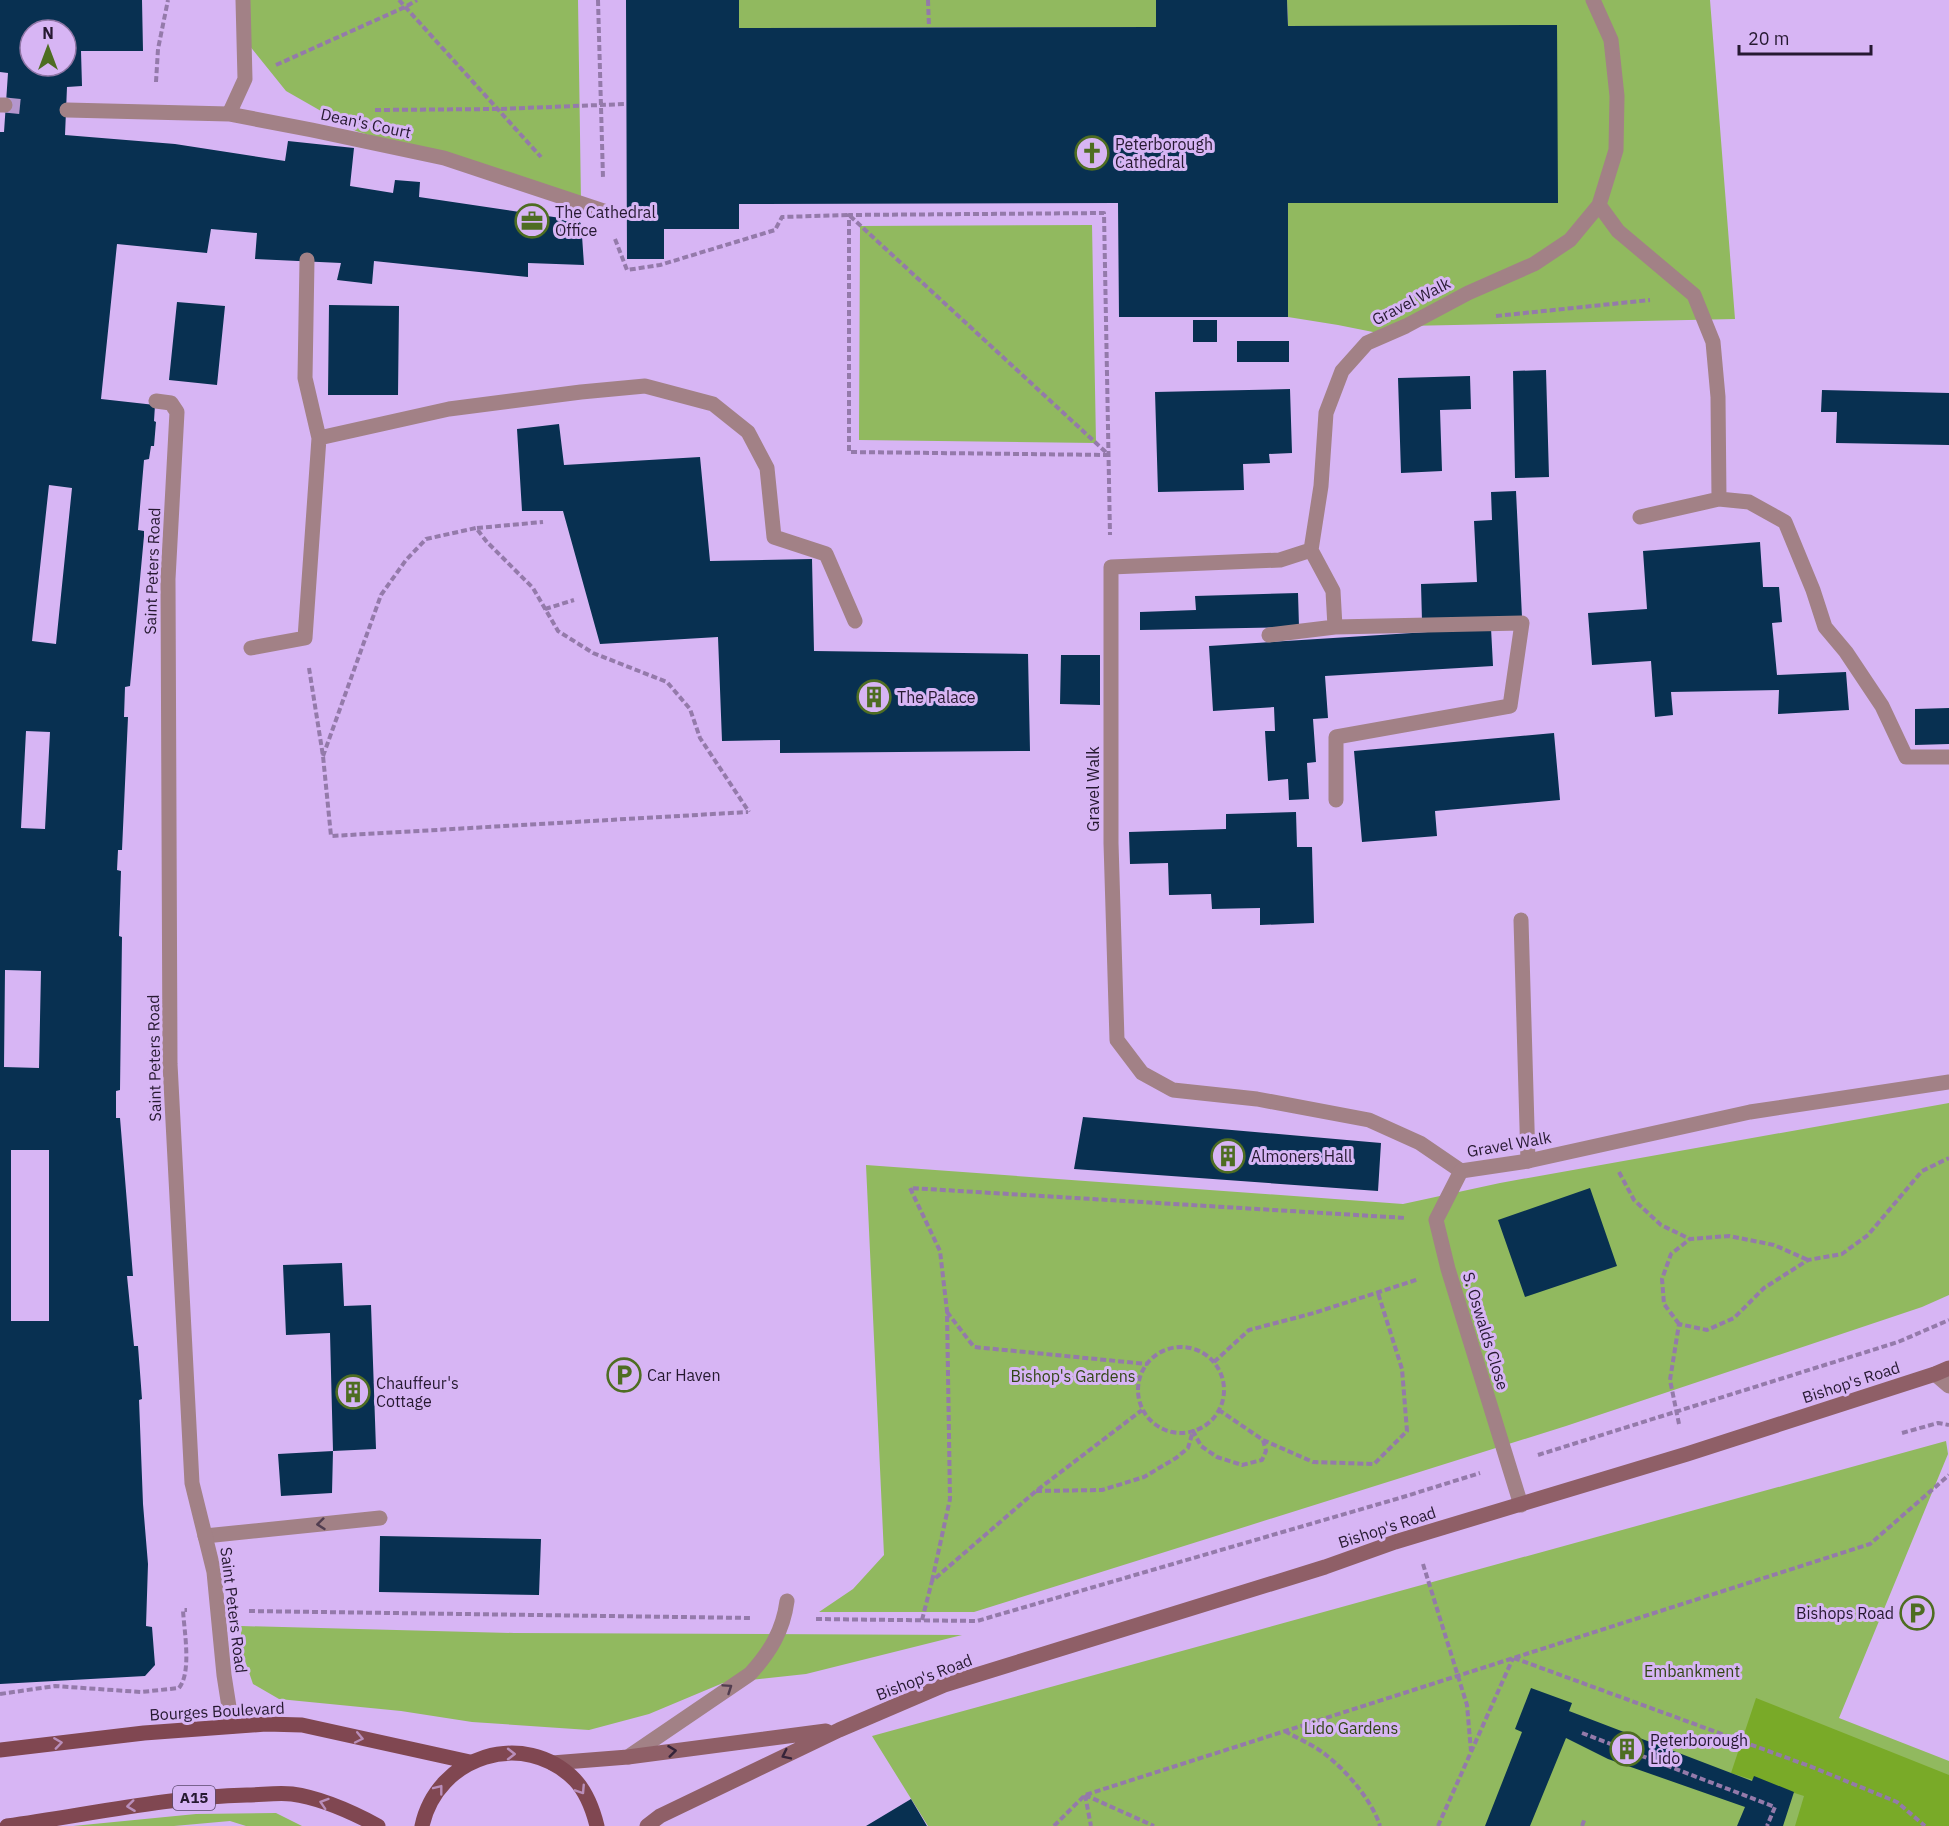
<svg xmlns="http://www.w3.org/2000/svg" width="1949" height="1826" font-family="'IBM Plex Sans',sans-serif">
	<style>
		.green { fill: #91b95f }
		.forest { fill: #79aa28 }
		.building { fill: #083051; fill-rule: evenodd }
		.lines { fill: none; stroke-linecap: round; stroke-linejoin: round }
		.street-tunnel { stroke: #b496cd; stroke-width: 15; stroke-dasharray: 15 8; stroke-linecap: butt }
		.path { stroke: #947aaa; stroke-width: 4; stroke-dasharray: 6 3; stroke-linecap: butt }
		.lane { stroke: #a28186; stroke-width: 15 }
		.street { stroke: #a28186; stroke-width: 15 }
		.secondary { stroke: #8f5f67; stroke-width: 15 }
		.primary { stroke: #804751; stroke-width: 15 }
		.oneway { stroke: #513d4f }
		.oneway2 { stroke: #b98ebb }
		.oneway3 { stroke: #362439 }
		.labels { text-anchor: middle; stroke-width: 6; stroke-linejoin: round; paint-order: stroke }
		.shield { fill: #d7b5f4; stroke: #5b486c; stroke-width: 1.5 }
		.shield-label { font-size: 15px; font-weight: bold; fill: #261931 }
		.street-label { font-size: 16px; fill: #261931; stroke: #d7b5f4 }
		.poi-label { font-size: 16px; fill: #261931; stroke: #d7b5f4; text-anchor: start }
		.park-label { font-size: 16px; fill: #324615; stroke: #d7b5f4 }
	</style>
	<rect width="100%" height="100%" fill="#d7b5f4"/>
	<!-- green -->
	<path class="green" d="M250 0H578L581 202 356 131 286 91 249 45Z
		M739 0H1156V27L739 28Z
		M1287 0H1710L1735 319 1406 326 1383 334 1338 325 1288 317V203H1557L1288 26Z
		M1092 225 1096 443 859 440 860 226Z
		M1949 1103V1295L1922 1307 1566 1426 974 1612H819L853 1589 884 1555 866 1165 1403 1204 1500 1183Z
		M1946 1441 1948 1454 1839 1718 1949 1761V1826H928L872 1736Z
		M241 1626 514 1633 962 1635 806 1674 723 1683 649 1714 589 1730 472 1722 401 1711 279 1699 253 1684 241 1649Z
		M276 1813 302 1826H246L230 1821 174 1826H73L196 1814Z"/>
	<!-- forest -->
	<path class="forest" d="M1756 1698 1949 1775V1826H1795L1804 1796 1731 1773Z"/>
	<!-- building -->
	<path class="building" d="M0 0H142L143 51H81L82 86 67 87 65 135 175 144 285 161 288 141 354 148 350 186 393 193 395 180 420 182 419 197 581 221 584 265 528 263V277L374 261 372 284 337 280 341 263 255 259 257 233 211 229 207 253 117 244 101 399 155 405 154 421 156 422 154 446H151L149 459 144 460 138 530 144 531V536L130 686 125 687 124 717H128L122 850H118L117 870 121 871 119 936 122 937 120 1090 116 1091V1118H120L133 1276H127L134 1346H138L142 1399 139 1400 143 1504 148 1564 146 1626 152 1627 155 1665 145 1676 0 1684V132H4L8 73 0 72ZM30 30H66V66H30ZM49 485 72 488 56 644 32 641ZM26 731 50 732 45 829 21 828ZM5 970 41 971 39 1068 4 1067ZM11 1150H49V1321H11Z
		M626 0H739V28L1156 27V0H1287L1288 26 1557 25 1558 203H1288V317H1119L1118 203 739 204V229H664V259H627Z
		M177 302 225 306 217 385 169 380Z
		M329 305 399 306 398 395H328Z
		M1193 320H1217V342H1193Z
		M1237 341H1289V362H1237Z
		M1546 370 1549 477 1515 478 1513 371Z
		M1470 376 1471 409 1440 410 1442 471 1401 473 1398 378Z
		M1290 389 1292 453 1269 454 1270 463 1243 464 1244 490 1158 492 1155 392Z
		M1822 390 1949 393V445L1836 443 1837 412H1821Z
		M559 424 564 465 700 457 710 561 812 559 814 651 1028 654 1030 751 780 753V740L722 741 718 637 600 644 563 511H522L517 429Z
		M1516 491 1522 617 1422 621 1421 584 1477 582 1474 521 1492 520 1491 492Z
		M1760 542 1763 587H1779L1782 622 1772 623 1777 675 1846 672 1849 710 1778 714 1779 690 1671 692 1673 715 1655 717 1651 661 1592 665 1588 613 1647 609 1643 551Z
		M1298 593 1299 627 1140 630V612L1196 610 1195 596Z
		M1491 628 1493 666 1325 676 1328 718 1313 719 1316 762 1307 763 1309 799 1289 800 1288 779 1268 781 1265 731H1275L1274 707 1213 711 1209 646Z
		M1061 655H1100V705L1060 704Z
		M1949 708V744L1915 745V709Z
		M1554 733 1560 800 1435 811 1437 836 1362 842 1354 751Z
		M1296 812 1297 847H1312L1314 923 1260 925V908L1212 909 1211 894 1169 895 1168 863 1130 864 1129 832 1226 829V814Z
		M1083 1117 1381 1143 1378 1191 1074 1169Z
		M1590 1188 1617 1266 1525 1297 1498 1220Z
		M342 1263 344 1306 371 1305 376 1449 333 1451 330 1333 286 1335 283 1265Z
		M333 1451 332 1493 281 1496 278 1454Z
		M380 1536 541 1539 539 1595 379 1592Z
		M1531 1688 1572 1703 1569 1711 1752 1781 1754 1776 1794 1792 1783 1826H1737L1745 1807 1608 1759 1566 1738 1530 1826H1485L1522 1732 1515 1729Z
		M911 1799 927 1826H866Z"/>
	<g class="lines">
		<!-- street-tunnel -->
		<path class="street-tunnel" d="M5 105 25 107"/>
		<!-- path -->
		<path class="path" d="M399 0 541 157
			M598 0 603 178
			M928 0 929 27
			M276 65 405 7 417 0
			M156 82 158 49 168 0
			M375 110 498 109 626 104
			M615 239 627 270 660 265 775 230 782 217 849 215 1109 455
			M1496 316 1650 300
			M1109 455 849 452V215L1104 213 1110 535
			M477 528 543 522
			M545 609 574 600
			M309 668 323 756 331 836 748 812
			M323 756 381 595 406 560 426 539 476 528 487 542 533 588 558 631 593 653 667 682 690 709 700 738 749 812
			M1619 1172 1634 1200 1661 1225 1690 1239
			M947 1312 974 1347 1147 1364
			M1679 1324 1664 1304 1662 1279 1671 1254 1690 1239 1729 1236 1774 1245 1808 1260
			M1138 1390a43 43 0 1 1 86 0a43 43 0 1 1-86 0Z
			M1214 1362 1249 1330 1314 1313 1419 1279
			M1679 1424 1670 1380 1679 1324 1707 1330 1734 1318 1764 1288 1808 1260 1842 1254 1868 1235 1922 1171 1949 1158
			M1902 1433 1938 1423 1949 1425
			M1263 1440 1313 1462 1374 1464 1407 1431 1402 1369 1378 1293
			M1538 1455 1898 1342 1949 1320
			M1036 1491 1102 1490 1144 1477 1176 1458 1188 1448 1193 1431 1201 1446 1217 1457 1242 1465 1262 1460 1266 1451 1263 1440 1219 1410
			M1423 1564 1467 1705 1471 1751
			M932 1581 950 1499 947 1311 940 1251 910 1188 1406 1218
			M249 1611 751 1618
			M816 1619 977 1621 1403 1497 1480 1473
			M922 1620 932 1581 1036 1491 1142 1410
			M1514 1658 1812 1767 1897 1802 1925 1826
			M0 1694 55 1686 141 1692 179 1688C192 1672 184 1630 183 1610H187
			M1285 1731C1298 1739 1314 1745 1326 1755 1346 1770 1373 1802 1380 1826
			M1582 1733 1775 1807 1767 1826
			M1085 1795 1154 1826
			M1085 1795 1091 1826
			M1054 1826 1085 1795 1870 1544 1949 1475
			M1438 1826 1513 1658
			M1582 1826 1585 1818"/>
		<!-- lane -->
		<path class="lane" d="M67 110 229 114 312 130 444 158 604 211
			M229 114 245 79 243 0
			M1599 205 1618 231 1694 295 1713 342 1718 397 1719 499 1640 517
			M307 260 305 378 319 438 449 409 581 392 645 386 713 404 748 432 767 468 774 537 826 554 855 621
			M1719 499 1749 502 1785 522 1813 590 1825 627 1846 652 1882 706 1906 757H1949
			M1335 627 1522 623 1510 706 1336 737V800
			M1269 635 1335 627 1333 591 1311 550
			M251 648 305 638 319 438
			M1521 920 1528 1161
			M1461 1171 1420 1143 1369 1120 1257 1099 1173 1090 1142 1073 1117 1040 1111 843V567L1280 560 1311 550 1321 486 1326 413 1342 371 1367 343 1406 326 1468 293 1534 264 1570 240 1599 205 1616 150 1617 96 1611 40 1593 0
			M1935 1374 1949 1386
			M205 1536 380 1518
			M628 1757 750 1674C770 1652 783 1631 787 1601"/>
		<!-- street -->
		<path class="street" d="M0 105H5
			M156 401 171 403 177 412 168 579 170 1064 192 1483 214 1572 224 1675 232 1726
			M1521 1505 1448 1269 1436 1220 1461 1171 1528 1161 1750 1112 1949 1082"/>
		<!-- secondary -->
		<path class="secondary" d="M552 1763 628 1757 826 1731
			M647 1826 660 1816 839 1730 944 1685 1325 1567 1395 1542 1687 1454 1935 1374 1949 1368"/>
		<!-- primary -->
		<path class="primary" d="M0 1750 144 1733 266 1724 302 1725 470 1762
			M7 1826C87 1815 166 1797 247 1795 261 1795 278 1792 292 1794 322 1798 352 1812 378 1826
			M422 1826C437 1756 524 1728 575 1780 587 1793 593 1810 597 1826"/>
	</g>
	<!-- one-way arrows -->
	<defs><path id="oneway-chevron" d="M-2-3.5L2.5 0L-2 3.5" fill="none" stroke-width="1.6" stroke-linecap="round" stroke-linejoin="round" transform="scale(1.5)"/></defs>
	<g class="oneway">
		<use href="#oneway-chevron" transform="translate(321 1524) rotate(174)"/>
		<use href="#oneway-chevron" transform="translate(728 1688) rotate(-34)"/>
	</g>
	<g class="oneway2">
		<use href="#oneway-chevron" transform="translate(359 1738) rotate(12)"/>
		<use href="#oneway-chevron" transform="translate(58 1743) rotate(-8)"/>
		<use href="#oneway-chevron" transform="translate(511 1754)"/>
		<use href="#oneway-chevron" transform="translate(439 1789) rotate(-52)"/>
		<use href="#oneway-chevron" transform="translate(581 1790) rotate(57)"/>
		<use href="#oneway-chevron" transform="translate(324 1803) rotate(-162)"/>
		<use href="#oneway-chevron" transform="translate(131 1806) rotate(173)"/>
	</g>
	<g class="oneway3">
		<use href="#oneway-chevron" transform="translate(672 1751) rotate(-7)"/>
		<use href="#oneway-chevron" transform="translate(786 1755) rotate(154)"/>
	</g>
	<!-- icons -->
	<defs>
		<g id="church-ring" transform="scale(1.725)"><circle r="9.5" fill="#d7b5f4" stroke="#4e6d22" stroke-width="1.5"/><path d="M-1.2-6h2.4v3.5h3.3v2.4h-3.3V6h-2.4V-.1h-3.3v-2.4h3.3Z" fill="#4e6d22"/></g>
		<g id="office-ring" transform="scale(1.725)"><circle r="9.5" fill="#d7b5f4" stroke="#4e6d22" stroke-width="1.5"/><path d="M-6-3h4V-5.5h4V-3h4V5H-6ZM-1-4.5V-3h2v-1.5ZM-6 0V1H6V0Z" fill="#4e6d22"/></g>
		<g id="building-ring" transform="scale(1.725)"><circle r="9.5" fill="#d7b5f4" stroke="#4e6d22" stroke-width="1.5"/><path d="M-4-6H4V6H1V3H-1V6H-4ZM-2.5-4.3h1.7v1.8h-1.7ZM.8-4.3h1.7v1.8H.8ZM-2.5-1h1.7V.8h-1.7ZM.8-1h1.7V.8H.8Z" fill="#4e6d22"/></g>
		<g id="parking-ring" transform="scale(1.725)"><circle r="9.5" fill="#d7b5f4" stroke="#4e6d22" stroke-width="1.5"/><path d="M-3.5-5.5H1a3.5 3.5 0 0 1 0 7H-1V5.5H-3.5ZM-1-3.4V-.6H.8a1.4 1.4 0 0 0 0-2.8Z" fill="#4e6d22"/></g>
	</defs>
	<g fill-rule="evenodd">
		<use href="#church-ring" x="1092" y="153"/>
		<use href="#office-ring" x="532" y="221"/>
		<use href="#building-ring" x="874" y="697"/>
		<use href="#building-ring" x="1228" y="1156"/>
		<use href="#parking-ring" x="624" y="1375"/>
		<use href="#building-ring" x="353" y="1392"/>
		<use href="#parking-ring" x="1917" y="1613"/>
		<use href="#building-ring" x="1627" y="1749"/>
	</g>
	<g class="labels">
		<!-- shield labels -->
		<rect class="shield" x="173" y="1786" width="42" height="24" rx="4.5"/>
		<g class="shield-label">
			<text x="194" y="1803">A15</text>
		</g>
		<!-- street labels -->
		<g class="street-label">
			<text transform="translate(366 123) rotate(12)" y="6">Dean's Court</text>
			<text transform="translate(1411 301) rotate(-27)" y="6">Gravel Walk</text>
			<text transform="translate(152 571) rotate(-88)" y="6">Saint Peters Road</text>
			<text transform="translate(1093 789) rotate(-90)" y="6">Gravel Walk</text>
			<text transform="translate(154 1058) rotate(-91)" y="6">Saint Peters Road</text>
			<text transform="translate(1509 1144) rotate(-10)" y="6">Gravel Walk</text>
			<text transform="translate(1486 1331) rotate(73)" y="6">S. Oswalds Close</text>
			<text transform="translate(1851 1382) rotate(-18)" y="6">Bishop's Road</text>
			<text transform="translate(1387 1527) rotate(-18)" y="6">Bishop's Road</text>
			<text transform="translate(234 1610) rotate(83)" y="6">Saint Peters Road</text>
			<text transform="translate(924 1677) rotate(-21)" y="6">Bishop's Road</text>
			<text transform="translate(217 1711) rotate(-3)" y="6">Bourges Boulevard</text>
		</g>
		<!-- poi labels -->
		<g class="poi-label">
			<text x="1115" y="150">Peterborough<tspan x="1115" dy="18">Cathedral</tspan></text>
			<text x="555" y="218">The Cathedral<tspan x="555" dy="18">Office</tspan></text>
			<text x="897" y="703">The Palace</text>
			<text x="1251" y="1162">Almoners Hall</text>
			<text x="647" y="1381">Car Haven</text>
			<text x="376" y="1389">Chauffeur's<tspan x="376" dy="18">Cottage</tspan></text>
			<text x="1894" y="1619" text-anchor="end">Bishops Road</text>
			<text x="1650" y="1746">Peterborough<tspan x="1650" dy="18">Lido</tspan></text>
		</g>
		<!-- park labels -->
		<g class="park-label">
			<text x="1073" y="1382">Bishop's Gardens</text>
			<text x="1692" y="1677">Embankment</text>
			<text x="1351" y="1734">Lido Gardens</text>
		</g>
	</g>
	<!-- north arrow -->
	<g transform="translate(48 48)"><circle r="28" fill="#d7b5f4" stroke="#9077a6" stroke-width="1.5"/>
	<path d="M0-4.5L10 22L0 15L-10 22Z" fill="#4e6d22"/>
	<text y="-9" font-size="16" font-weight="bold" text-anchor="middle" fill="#261931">N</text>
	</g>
	<!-- scale -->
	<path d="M1739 45v9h132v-9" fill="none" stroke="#261931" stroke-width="3"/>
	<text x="1748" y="45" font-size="18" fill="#261931" stroke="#d7b5f4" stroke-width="4.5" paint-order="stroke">20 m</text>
</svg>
